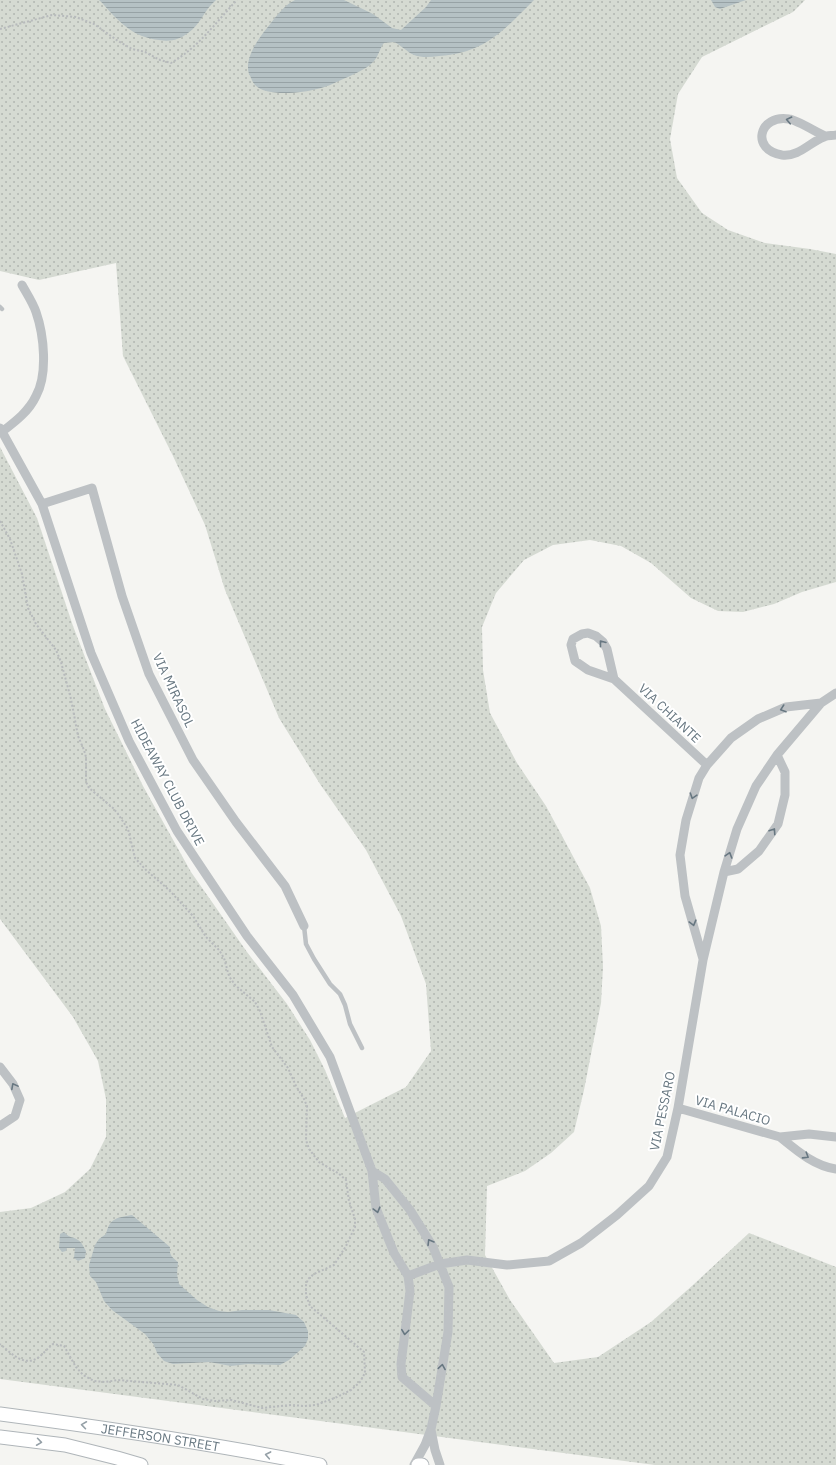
<svg xmlns="http://www.w3.org/2000/svg" width="836" height="1465" font-family="'IBM Plex Sans',sans-serif">
	<style>
		.grass { fill: url(#grass-dots) }
		.water { fill: url(#water-rules) }
		.lines { fill: none; stroke-linecap: round; stroke-linejoin: round }
		.secondary-casing { stroke: #afb5b9; stroke-width: 15 }
		.path { stroke: #b7babc; stroke-width: 2; stroke-dasharray: 2 2; stroke-linecap: butt }
		.service { stroke: #bdc1c4; stroke-width: 4.5 }
		.minor { stroke: #bdc1c4; stroke-width: 9 }
		.secondary { stroke: #fff; stroke-width: 13 }
		.oneway { stroke: #677781 }
		.oneway2 { stroke: #95a0a7 }
		.labels { text-anchor: middle; stroke-width: 4; stroke-linejoin: round; paint-order: stroke }
		.street-label { font-size: 13px; fill: #677781; stroke: #fff }
	</style>
	<defs>
		<pattern id="grass-dots" width="8" height="8" patternUnits="userSpaceOnUse"><rect width="8" height="8" fill="#d5dad2"/><path d="M2 2h.1M6 6h.1" fill="none" stroke="#b1b6b0" stroke-width="1.8" stroke-linecap="round"/></pattern>
		<pattern id="water-rules" width="6" height="5" patternUnits="userSpaceOnUse"><rect width="6" height="5" fill="#b5c1c4"/><path d="M0 2.5h6" fill="none" stroke="#97a2a5"/></pattern>
	</defs>
	<rect width="100%" height="100%" fill="#f5f5f2"/>
	<!-- grass -->
	<path class="grass" d="M0 0H805L793 12 702 57 678 94 670 139 677 178 702 213 728 230 765 243 810 249 836 254V582L802 592 774 604 743 612 718 611 691 598 651 563 621 546 590 540 553 545 524 560 496 593 482 627 483 670 490 713 517 763 546 806 590 888 601 926 603 967 601 1003 584 1090 574 1132 551 1153 525 1171 487 1186 485 1255 510 1300 554 1363 598 1357 651 1322 693 1285 749 1233 836 1267V1465H655L0 1379V1212L31 1208 65 1192 90 1169 106 1137V1099L98 1061 73 1017 0 919V447L37 518 73 626 105 709 143 786 191 872 247 952 287 1004 310 1040 325 1070 345 1118 406 1087 431 1051 426 984 401 916 366 850 320 784 279 718 225 590 205 525 173 456 123 356 116 263 39 280 0 271Z"/>
	<!-- water -->
	<path class="water" d="M99 0H216C204 10 201 24 188 33 179 40 170 42 159 40 137 37 127 29 112 14 107 9 104 4 99 0Z
		M295 0H344L373 14 392 28 401 30 426 7 431 0H534C503 31 485 53 439 56 431 57 422 58 414 55 407 52 401 45 394 42L384 43C379 49 379 57 372 63 366 69 356 73 348 77 338 81 328 87 317 89 302 93 266 97 255 85 252 82 251 77 249 74 244 59 258 39 267 28 275 18 284 5 295 0Z
		M711 0H746L720 9 715 7Z
		M132 1215 170 1247C169 1255 172 1257 178 1262L177 1274 179 1284 197 1300 208 1307 219 1311 228 1312 242 1310H269L296 1315 304 1322 308 1331V1339L305 1346 289 1360 280 1365 248 1364 231 1366 209 1362 173 1364 164 1361 157 1353 154 1345 145 1334 112 1310 104 1301 96 1282 90 1276 89 1265 95 1245 99 1239 106 1234C110 1218 116 1218 132 1215Z
		M64 1232C71 1239 72 1236 78 1240 82 1242 84 1248 86 1251L85 1258 78 1261 74 1258 75 1248H67L66 1251 62 1252 59 1248 60 1234Z"/>
	<g class="lines">
		<!-- secondary casing -->
		<g class="secondary-casing">
			<g id="secondary">
				<path id="s1" d="M0 1414C107 1428 214 1444 320 1465"/>
				<path d="M0 1437 65 1445 117 1458 141 1465"/>
				<path d="M418 1465H422"/>
			</g>
		</g>
		<!-- path -->
		<path class="path" d="M0 29 52 15 76 17 94 24 118 41 132 49 145 52 160 60 171 63C199 47 216 22 237 0
			M0 521 10 539 22 574 28 608 36 624 56 650 61 662 71 699 78 736 84 750 86 757V782L89 788 113 808 118 814 128 829 135 858 146 870 169 890 193 916 206 937 219 950 224 958 229 976 235 985 255 1002 260 1011 272 1047 288 1068 296 1086 304 1099 307 1106 306 1140 309 1149 319 1162 338 1173 346 1180 349 1201 355 1219V1227L346 1246 334 1265 314 1274 308 1279 306 1285V1295L310 1306 317 1312 364 1352 365 1373 360 1382 351 1390 337 1397 316 1405 304 1406 291 1405 262 1408 231 1400 215 1401 203 1399 178 1385 118 1380 105 1382 94 1381 83 1375 76 1367 64 1346 53 1344C48 1348 44 1353 39 1357 24 1368 11 1353 0 1344"/>
		<!-- service -->
		<path class="service" d="M0 307 2 309
			M304 926 306 944 314 959 330 984 340 994 345 1005 350 1024 362 1048"/>
		<!-- minor -->
		<path class="minor" d="M825 136C816 132 797 120 789 119 759 114 750 150 782 155 799 157 810 142 824 137 827 135 832 136 836 135
			M0 428 42 504 91 653 129 741 177 831 247 936 293 995 330 1057 372 1171 376 1208 394 1253 408 1276 410 1291 401 1364 402 1377 436 1406
			M3 431C16 421 29 411 36 396 48 374 44 335 36 312 33 303 27 294 22 285
			M42 504 92 488 122 596 149 674 193 760 236 822 285 886 304 926
			M614 679 607 649 603 642 596 636 588 633 582 634 573 639 571 645 575 661 588 670 614 679 707 765
			M724 872 738 869 759 851 778 824 785 795V772L777 755
			M703 959 685 896 680 855 686 820 699 778 707 765 731 738 758 719 786 707 821 703
			M0 1067 13 1084 20 1100 15 1116 0 1126
			M678 1108 780 1137 809 1134 836 1137
			M780 1137C796 1150 814 1166 836 1169
			M372 1171 385 1179 410 1210 433 1247 449 1287 448 1332 436 1406 431 1429 425 1445 414 1465
			M408 1276 440 1264 467 1260 507 1265 549 1261 581 1243 617 1215 649 1186 667 1157 678 1108 703 960 724 872 737 829 756 786 777 755 821 703 836 693
			M431 1430 435 1450 440 1465"/>
		<!-- secondary -->
		<use href="#secondary" class="secondary"/>
	</g>
	<!-- one-way arrows -->
	<defs><path id="oneway-chevron" d="M-2-3.5L2.5 0L-2 3.5" fill="none" stroke-width="1.6" stroke-linecap="round" stroke-linejoin="round"/></defs>
	<g class="oneway">
		<use href="#oneway-chevron" transform="translate(789 120) rotate(-168)"/>
		<use href="#oneway-chevron" transform="translate(602 643) rotate(-128)"/>
		<use href="#oneway-chevron" transform="translate(783 709) rotate(161)"/>
		<use href="#oneway-chevron" transform="translate(693 796) rotate(108)"/>
		<use href="#oneway-chevron" transform="translate(773 831) rotate(-56)"/>
		<use href="#oneway-chevron" transform="translate(729 855) rotate(-73)"/>
		<use href="#oneway-chevron" transform="translate(693 923) rotate(75)"/>
		<use href="#oneway-chevron" transform="translate(14 1086) rotate(-118)"/>
		<use href="#oneway-chevron" transform="translate(806 1156) rotate(32)"/>
		<use href="#oneway-chevron" transform="translate(377 1210) rotate(75)"/>
		<use href="#oneway-chevron" transform="translate(430 1242) rotate(-121)"/>
		<use href="#oneway-chevron" transform="translate(405 1332) rotate(97)"/>
		<use href="#oneway-chevron" transform="translate(442 1367) rotate(-81)"/>
	</g>
	<g class="oneway2">
		<use href="#oneway-chevron" transform="translate(84 1425) rotate(-172)"/>
		<use href="#oneway-chevron" transform="translate(39 1442) rotate(8)"/>
		<use href="#oneway-chevron" transform="translate(268 1455) rotate(-169)"/>
	</g>
	<g class="labels">
		<!-- street labels -->
		<g class="street-label">
			<text transform="translate(174 690) rotate(65)" y="5">VIA MIRASOL</text>
			<text transform="translate(670 713) rotate(43)" y="5">VIA CHIANTE</text>
			<text transform="translate(168 782) rotate(62)" y="5">HIDEAWAY CLUB DRIVE</text>
			<text transform="translate(733 1110) rotate(16)" y="5">VIA PALACIO</text>
			<text transform="translate(662 1111) rotate(-78)" y="5">VIA PESSARO</text>
			<text dy="5" stroke="none"><textPath href="#s1" startOffset="162">JEFFERSON STREET</textPath></text>
		</g>
	</g>
</svg>
